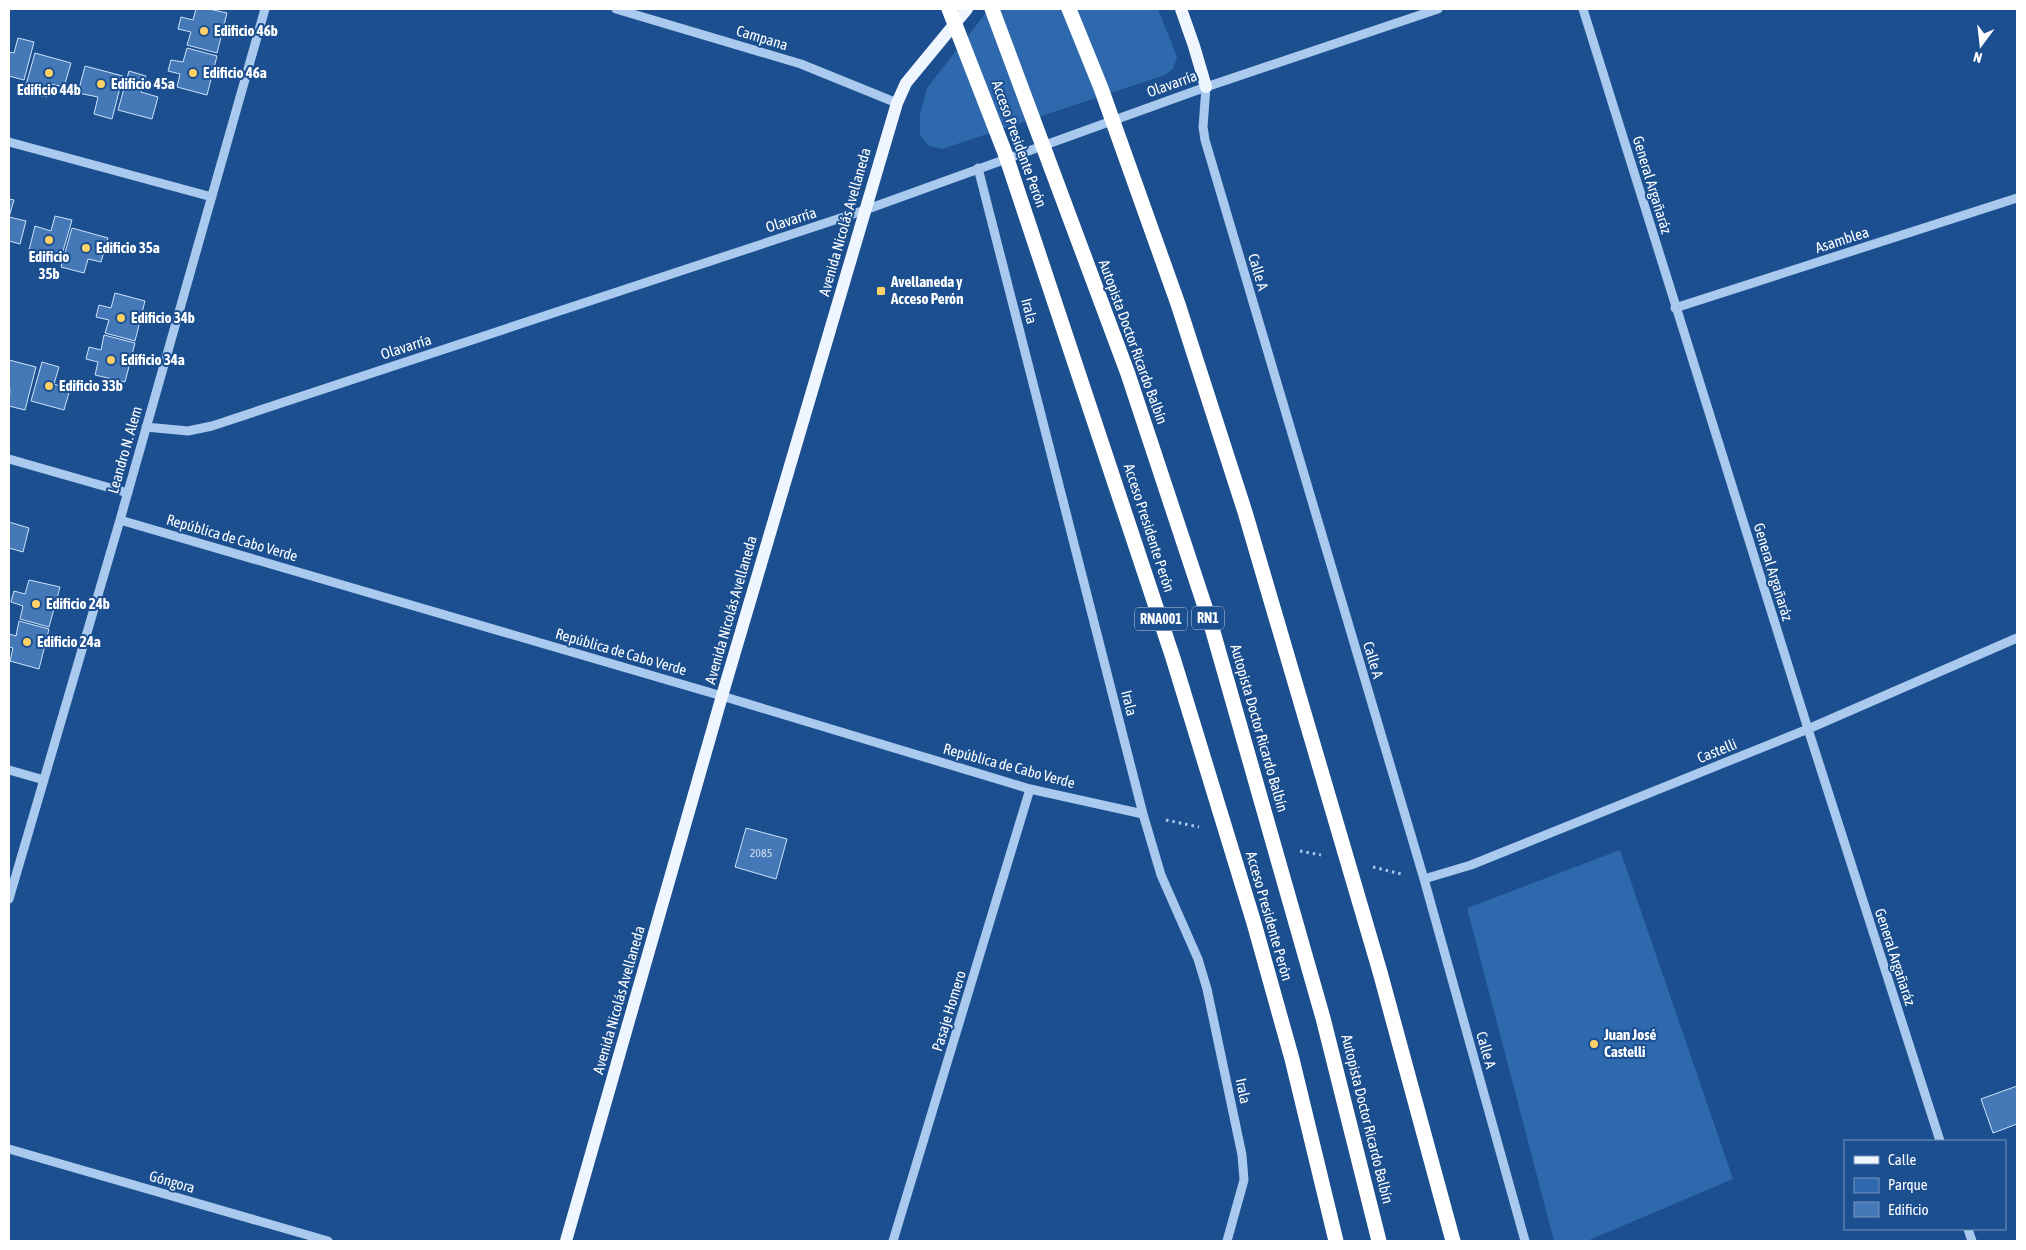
<svg xmlns="http://www.w3.org/2000/svg" width="2026" height="1250" font-family="'Asap Condensed',sans-serif">
	<style>
		.green { fill: #2e69ad }
		.building { fill: #4478b7; stroke: #cfe3fa }
		.lines { fill: none; stroke-linecap: round; stroke-linejoin: round }
		.path { stroke: #a9c9ee; stroke-width: 3; stroke-dasharray: 2.5 4; stroke-linecap: butt }
		.minor { stroke: #a9c9ee; stroke-width: 9 }
		.major { stroke: #f0f6ff; stroke-width: 12 }
		.highway-bridge { stroke: #fff; stroke-width: 15 }
		.poi-dot { fill: #ffd166; stroke: #1b4f8f; stroke-width: 2 }
		.labels { text-anchor: middle; stroke-width: 4; stroke-linejoin: round; paint-order: stroke }
		.number-label { font-size: 12px; fill: #d0dded }
		.shield { fill: #1b4f8f; stroke: #bbcadd; stroke-width: 1 }
		.shield-label { font-size: 14px; font-weight: bold; fill: #fff }
		.poi-label { font-size: 15px; font-weight: bold; fill: #fff; stroke: #1b4f8f; text-anchor: start }
		.street-label { font-size: 15px; fill: #fff; stroke: #1b4f8f }
	</style>
	<rect width="100%" height="100%" fill="#1b4f8f"/>
	<!-- green -->
	<path class="green" d="M989 9H1158L1177 57 1173 69 1165 75 942 149 929 146 920 135V115L927 88Z
		M1620 850 1733 1179 1587 1241H1554L1467 908Z"/>
	<!-- building -->
	<path class="building" d="M196 9H209L227 13 217 53 187 45 191 32 178 29 181 17 193 20Z
		M18 38 34 42 24 80 9 76V52L14 53Z
		M187 48 217 56 207 95 177 87 180 74 168 71 171 60 183 62Z
		M35 53 71 63 64 87 51 84 47 97 24 92Z
		M85 66 123 76 112 119 94 114 98 97 78 93Z
		M129 71 146 76 141 92 158 97 152 119 118 110Z
		M9 199 14 200 9 217 26 221 20 244 9 241Z
		M55 216 72 220 61 258 29 250 35 226 51 231Z
		M72 228 108 238 101 262 88 259 84 273 61 267Z
		M115 293 145 301 135 341 105 333 109 320 96 317 99 305 111 308Z
		M104 335 135 343 125 382 95 375 98 362 86 359 89 347 101 350Z
		M9 360 36 367 25 410 9 406 10 389 9 388Z
		M42 362 59 367 54 384 70 389 64 410 31 401Z
		M9 522 29 528 23 552 9 548Z
		M29 580 60 587 49 627 20 619 23 606 11 602 14 591 25 594Z
		M19 621 49 629 39 669 10 661 13 648 9 647V634L16 636Z
		M746 828 787 839 776 879 735 867Z
		M2017 1086V1124L1993 1133 1981 1099Z"/>
	<g class="lines">
		<!-- path -->
		<path class="path" d="M1166 820 1199 827
			M1300 851 1321 855
			M1373 867 1401 874"/>
		<!-- minor -->
		<path class="minor" d="M616 9 801 64 897 103
			M1583 9 1808 729 1940 1141
			M1206 87 1203 127 1205 140 1424 879 1525 1241
			M9 142 212 197
			M978 168 1143 814 1161 875 1198 959 1207 989 1242 1155 1244 1180 1227 1241
			M1675 308 2017 198
			M146 427 188 431 212 426 865 210 1206 87 1438 9
			M9 459 128 493
			M120 520 722 696 1030 789 1143 814
			M9 770 44 780
			M1424 879 1471 865 1808 729 2017 638
			M9 899 120 520 265 9
			M9 1149 328 1241
			M1968 1229 1972 1241
			M893 1241 1030 789"/>
		<!-- major -->
		<path class="major" d="M1181 9 1194 46 1206 87
			M566 1241 722 696 897 103 906 83 967 9"/>
		<!-- highway-bridge -->
		<path class="highway-bridge" d="M949 9 1005 153 1173 658 1254 923 1292 1059 1336 1241
			M992 9 1128 374 1212 628 1323 1018 1379 1241
			M1069 9 1101 88 1178 304 1245 512 1380 972 1453 1241"/>
	</g>
	<!-- markers -->
	<g class="poi-dot">
		<circle cx="204" cy="31" r="5"/>
		<circle cx="49" cy="73" r="5"/>
		<circle cx="193" cy="73" r="5"/>
		<circle cx="101" cy="84" r="5"/>
		<circle cx="49" cy="240" r="5"/>
		<circle cx="86" cy="248" r="5"/>
		<rect x="876" y="286" width="10" height="10" rx="2.5"/>
		<circle cx="121" cy="318" r="5"/>
		<circle cx="111" cy="360" r="5"/>
		<circle cx="49" cy="386" r="5"/>
		<circle cx="36" cy="604" r="5"/>
		<circle cx="27" cy="642" r="5"/>
		<circle cx="1594" cy="1044" r="5"/>
	</g>
	<g class="labels">
		<!-- number labels -->
		<g class="number-label">
			<text x="761" y="857">2085</text>
		</g>
		<!-- shield labels -->
		<g class="shield">
			<rect x="1192" y="606.5" width="32" height="23" rx="4"/>
			<rect x="1135" y="607.5" width="52" height="23" rx="4"/>
		</g>
		<g class="shield-label">
			<text x="1208" y="623">RN1</text>
			<text x="1161" y="624">RNA001</text>
		</g>
		<!-- poi labels -->
		<g class="poi-label">
			<text x="214" y="36">Edificio 46b</text>
			<text x="203" y="78">Edificio 46a</text>
			<text x="111" y="89">Edificio 45a</text>
			<text x="49" y="95" text-anchor="middle">Edificio 44b</text>
			<text x="96" y="253">Edificio 35a</text>
			<text x="49" y="262" text-anchor="middle">Edificio<tspan x="49" dy="17">35b</tspan></text>
			<text x="891" y="287">Avellaneda y<tspan x="891" dy="17">Acceso Perón</tspan></text>
			<text x="131" y="323">Edificio 34b</text>
			<text x="121" y="365">Edificio 34a</text>
			<text x="59" y="391">Edificio 33b</text>
			<text x="46" y="609">Edificio 24b</text>
			<text x="37" y="647">Edificio 24a</text>
			<text x="1604" y="1040">Juan José<tspan x="1604" dy="17">Castelli</tspan></text>
		</g>
		<!-- street labels -->
		<g class="street-label">
			<text transform="translate(762 38) rotate(17)" y="5">Campana</text>
			<text transform="translate(1172 84) rotate(-20)" y="5">Olavarría</text>
			<text transform="translate(1019 144) rotate(70)" y="5">Acceso Presidente Perón</text>
			<text transform="translate(1652 185) rotate(73)" y="5">General Argañaráz</text>
			<text transform="translate(791 220) rotate(-18)" y="5">Olavarría</text>
			<text transform="translate(845 222) rotate(-74)" y="5">Avenida Nicolás Avellaneda</text>
			<text transform="translate(1842 240) rotate(-18)" y="5">Asamblea</text>
			<text transform="translate(1258 272) rotate(73)" y="5">Calle A</text>
			<text transform="translate(1029 311) rotate(76)" y="5">Irala</text>
			<text transform="translate(1133 342) rotate(70)" y="5">Autopista Doctor Ricardo Balbín</text>
			<text transform="translate(406 347) rotate(-18)" y="5">Olavarría</text>
			<text transform="translate(125 450) rotate(-74)" y="5">Leandro N. Alem</text>
			<text transform="translate(1149 528) rotate(72)" y="5">Acceso Presidente Perón</text>
			<text transform="translate(232 538) rotate(16)" y="5">República de Cabo Verde</text>
			<text transform="translate(1773 572) rotate(73)" y="5">General Argañaráz</text>
			<text transform="translate(731 610) rotate(-74)" y="5">Avenida Nicolás Avellaneda</text>
			<text transform="translate(621 652) rotate(16)" y="5">República de Cabo Verde</text>
			<text transform="translate(1373 660) rotate(73)" y="5">Calle A</text>
			<text transform="translate(1129 703) rotate(76)" y="5">Irala</text>
			<text transform="translate(1259 728) rotate(74)" y="5">Autopista Doctor Ricardo Balbín</text>
			<text transform="translate(1717 751) rotate(-22)" y="5">Castelli</text>
			<text transform="translate(1009 766) rotate(15)" y="5">República de Cabo Verde</text>
			<text transform="translate(1269 916) rotate(74)" y="5">Acceso Presidente Perón</text>
			<text transform="translate(1895 957) rotate(72)" y="5">General Argañaráz</text>
			<text transform="translate(619 1000) rotate(-74)" y="5">Avenida Nicolás Avellaneda</text>
			<text transform="translate(949 1011) rotate(-73)" y="5">Pasaje Homero</text>
			<text transform="translate(1486 1050) rotate(74)" y="5">Calle A</text>
			<text transform="translate(1243 1091) rotate(78)" y="5">Irala</text>
			<text transform="translate(1367 1119) rotate(76)" y="5">Autopista Doctor Ricardo Balbín</text>
			<text transform="translate(172 1182) rotate(16)" y="5">Góngora</text>
		</g>
	</g>
	<!-- border -->
	<rect width="2026" height="1250" fill="none" stroke="#ffffff" stroke-width="20"/>
	<!-- legend -->
	<rect x="1844" y="1140" width="162" height="90" fill="#1b4f8f" stroke="#7695bc"/>
	<rect x="1854" y="1156" width="25" height="8" fill="#f0f6ff" stroke="#7695bc"/>
	<text x="1888" y="1165" font-size="15" fill="#ffffff">Calle</text>
	<rect x="1854" y="1178" width="25" height="15" fill="#2e69ad" stroke="#7695bc"/>
	<text x="1888" y="1190" font-size="15" fill="#ffffff">Parque</text>
	<rect x="1854" y="1202" width="25" height="15" fill="#4478b7" stroke="#7695bc"/>
	<text x="1888" y="1215" font-size="15" fill="#ffffff">Edificio</text>
	<!-- north arrow -->
	<g transform="translate(1981 45) rotate(195)" stroke="#1b4f8f" stroke-width="4" paint-order="stroke">
	<path d="M0-4L9 19L0 12L-9 19Z" fill="#ffffff"/>
	<text y="-8" font-size="14" font-weight="bold" text-anchor="middle" fill="#ffffff">N</text>
	</g>
</svg>
